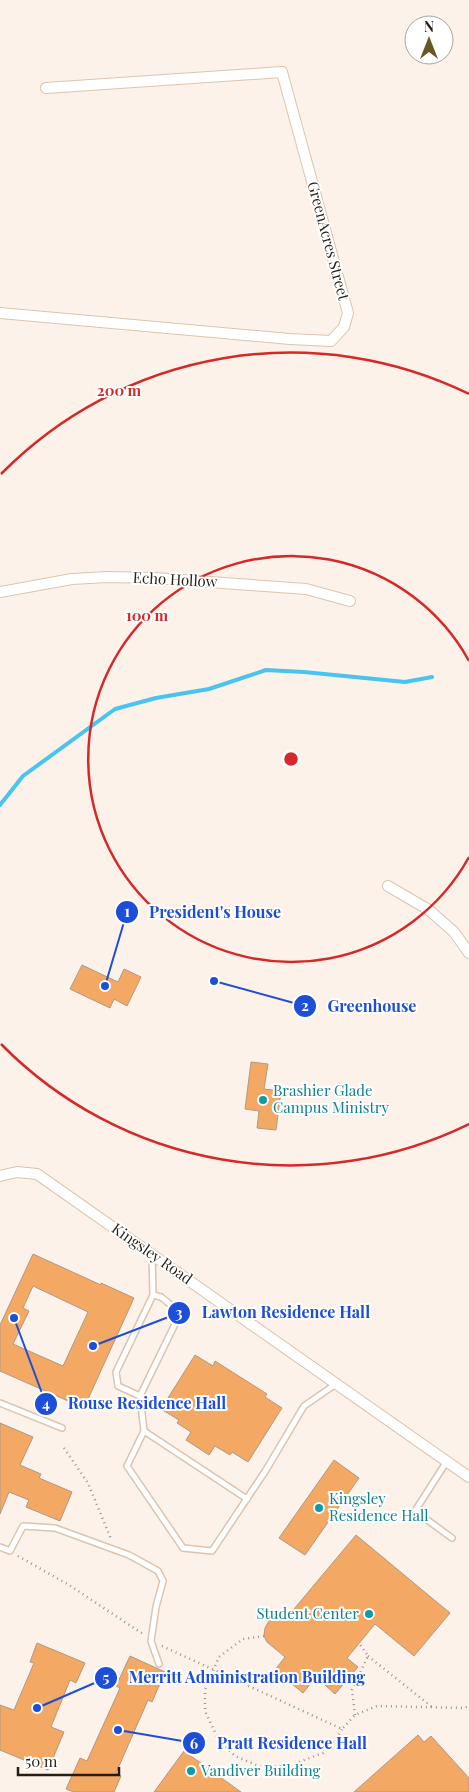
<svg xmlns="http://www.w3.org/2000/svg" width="469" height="1792" font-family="'Playfair Display',serif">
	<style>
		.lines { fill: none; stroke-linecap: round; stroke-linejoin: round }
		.stream { stroke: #48c4ee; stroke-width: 4 }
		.building { fill: #f3a863; stroke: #b09985; fill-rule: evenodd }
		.service-casing { stroke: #dcc4af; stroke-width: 8 }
		.minor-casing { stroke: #dcc4af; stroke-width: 12 }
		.path { stroke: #9f948c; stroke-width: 2.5; stroke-dasharray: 1 4; stroke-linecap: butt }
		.service { stroke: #fff; stroke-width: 5 }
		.minor { stroke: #fff; stroke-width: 10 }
		.ring { fill: none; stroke: #d62828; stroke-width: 2.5 }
		.culture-dot { fill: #0f9aa8; stroke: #fff; stroke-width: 2 }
		.labels { text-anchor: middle; stroke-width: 4; stroke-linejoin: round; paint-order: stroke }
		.street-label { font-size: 15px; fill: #261d15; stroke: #fff }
		.culture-label { font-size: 15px; fill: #0d838f; stroke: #fff; text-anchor: start }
		.centre { fill: #d62828; stroke: #fff; stroke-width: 2.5 }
		.ring-label { font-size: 15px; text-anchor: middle; font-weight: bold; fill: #d62828; stroke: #fff; stroke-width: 4; stroke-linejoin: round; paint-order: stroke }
		.leader { fill: none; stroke: #1d4ed8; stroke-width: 2 }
		.callout-dot { fill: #1d4ed8; stroke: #fff; stroke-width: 2 }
		.mark-label { font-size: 15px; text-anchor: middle; font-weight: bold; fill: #fff }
		.callout-label { font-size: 16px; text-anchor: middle; font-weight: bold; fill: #1d4ed8; stroke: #fff; stroke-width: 4; stroke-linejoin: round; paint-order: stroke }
	</style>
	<rect width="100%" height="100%" fill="#fdf2ea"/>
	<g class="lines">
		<!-- stream -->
		<path class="stream" d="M0 805 23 776 115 709 156 698 209 689 266 670 304 672 405 682 432 677"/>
	</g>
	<!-- building -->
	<path class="building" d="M82 965 118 982 124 969 141 977 127 1006 114 999 110 1008 70 989Z
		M251 1062 268 1064 264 1089 281 1091 276 1130 257 1128 259 1111 245 1109Z
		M33 1254 101 1285V1283L134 1298 84 1408 0 1371V1325ZM33 1286 88 1312 63 1366 13 1344 29 1311 23 1308Z
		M195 1355 213 1366 215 1361 267 1394 265 1397 282 1408 248 1462 232 1452 230 1455 215 1446 209 1455 186 1440 191 1432 177 1423 179 1420 161 1409Z
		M0 1423 33 1437 20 1465 41 1474 39 1478 72 1492 60 1521 26 1507 29 1500 9 1492 0 1514Z
		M334 1460 359 1478 305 1555 279 1538Z
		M356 1535 450 1613 414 1656 375 1624 347 1658 358 1667 335 1694 316 1677 303 1693 275 1670 285 1657 267 1642 264 1636 265 1628 269 1621 278 1616 289 1615Z
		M37 1643 85 1663 76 1683 70 1680 51 1727 64 1732 48 1770 0 1750V1705L14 1710 34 1663 30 1662Z
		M130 1656 165 1672 152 1702 148 1700 116 1773 121 1776 114 1792H74L66 1789 80 1758 87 1761 120 1688 116 1686Z
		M418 1735 424 1742 431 1736 469 1778V1792H354Z
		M184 1751 241 1792H154Z"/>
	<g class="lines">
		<!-- service casing -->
		<g class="service-casing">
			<path id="service" d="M153 1295 161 1297 177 1310V1320L140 1396 144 1431 127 1466 183 1548 212 1551 266 1470 304 1406 336 1384
				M140 1396 118 1386 116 1372 153 1295 152 1255
				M0 1403 62 1428
				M144 1431 247 1499
				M447 1461 415 1511 452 1538
				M0 1547 10 1551 23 1526 55 1528 129 1555 158 1571 163 1581 156 1607 151 1641 159 1664"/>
		</g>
		<!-- minor casing -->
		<g class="minor-casing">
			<path id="minor" d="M0 313 290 339 331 341 344 327 348 313 282 72 46 88
				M0 592 72 579 107 577 154 578 306 589 350 601
				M388 886 429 910 454 932 469 953
				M0 1176 17 1172 37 1174 469 1477"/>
		</g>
		<!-- path -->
		<path class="path" d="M64 1448 88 1483 111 1539
			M18 1556 69 1585 143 1634
			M264 1636 243 1639 219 1657 205 1690V1711L218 1739 235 1756 261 1767 288 1766 323 1753 336 1739 342 1729
			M162 1646 342 1729 355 1715 377 1706 464 1708 469 1706
			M368 1656 432 1707
			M355 1715 352 1690 368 1656 359 1643"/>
		<!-- service -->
		<use href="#service" class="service"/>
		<!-- minor -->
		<use href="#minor" class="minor"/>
	</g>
	<!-- distance rings -->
	<g class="ring">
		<path d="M469 857A203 203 0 1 1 469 661"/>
		<path d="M469 1124A406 406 0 0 1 1 1044M1 474A406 406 0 0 1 469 394"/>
	</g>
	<!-- markers -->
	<g class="culture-dot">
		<circle cx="263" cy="1100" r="5"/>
		<circle cx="319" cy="1508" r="5"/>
		<circle cx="369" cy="1614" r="5"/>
		<circle cx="191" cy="1771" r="5"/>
	</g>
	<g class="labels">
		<!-- street labels -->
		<g class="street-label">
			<text transform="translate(328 241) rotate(75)" y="5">GreenAcres Street</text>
			<text transform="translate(175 580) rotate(3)" y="5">Echo Hollow</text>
			<text transform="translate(152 1254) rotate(35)" y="5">Kingsley Road</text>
		</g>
		<!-- culture labels -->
		<g class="culture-label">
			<text x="273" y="1096">Brashier Glade<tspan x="273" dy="17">Campus Ministry</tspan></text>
			<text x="329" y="1504">Kingsley<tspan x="329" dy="17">Residence Hall</tspan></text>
			<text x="359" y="1619" text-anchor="end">Student Center</text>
			<text x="201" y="1776">Vandiver Building</text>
		</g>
	</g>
	<circle cx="291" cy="759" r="8" class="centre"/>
	<g class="ring-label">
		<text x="119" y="396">200 m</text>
		<text x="147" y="621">100 m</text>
	</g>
	<!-- callouts -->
	<path class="leader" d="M105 986L127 912M214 981L305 1006M93 1346L179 1313M14 1318L46 1404M37 1708L106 1678M118 1730L194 1743"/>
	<g class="callout-dot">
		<circle cx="105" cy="986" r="5"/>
		<circle cx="214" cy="981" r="5"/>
		<circle cx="93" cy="1346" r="5"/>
		<circle cx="14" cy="1318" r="5"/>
		<circle cx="37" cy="1708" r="5"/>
		<circle cx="118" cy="1730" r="5"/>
		<circle cx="127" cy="912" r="12"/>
		<circle cx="305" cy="1006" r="12"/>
		<circle cx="179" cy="1313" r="12"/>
		<circle cx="46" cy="1404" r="12"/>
		<circle cx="106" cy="1678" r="12"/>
		<circle cx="194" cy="1743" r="12"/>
	</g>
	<g class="mark-label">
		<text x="127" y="917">1</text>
		<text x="305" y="1011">2</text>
		<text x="179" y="1318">3</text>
		<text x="46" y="1409">4</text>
		<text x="106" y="1683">5</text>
		<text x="194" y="1749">6</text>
	</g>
	<g class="callout-label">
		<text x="215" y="918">President's House</text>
		<text x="372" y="1012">Greenhouse</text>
		<text x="286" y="1318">Lawton Residence Hall</text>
		<text x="147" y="1409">Rouse Residence Hall</text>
		<text x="247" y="1683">Merritt Administration Building</text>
		<text x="292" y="1749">Pratt Residence Hall</text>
	</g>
	<!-- north arrow -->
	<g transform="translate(429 40)"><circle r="24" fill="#ffffff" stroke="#a8a5a1"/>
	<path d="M0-4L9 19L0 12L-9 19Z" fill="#665825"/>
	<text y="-8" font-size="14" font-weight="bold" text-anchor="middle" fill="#261d15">N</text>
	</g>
	<!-- scale -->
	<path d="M18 1767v8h101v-8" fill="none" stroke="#261d15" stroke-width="2.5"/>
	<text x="25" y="1767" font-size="15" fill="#261d15" stroke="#ffffff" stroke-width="4" paint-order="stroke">50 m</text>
</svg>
